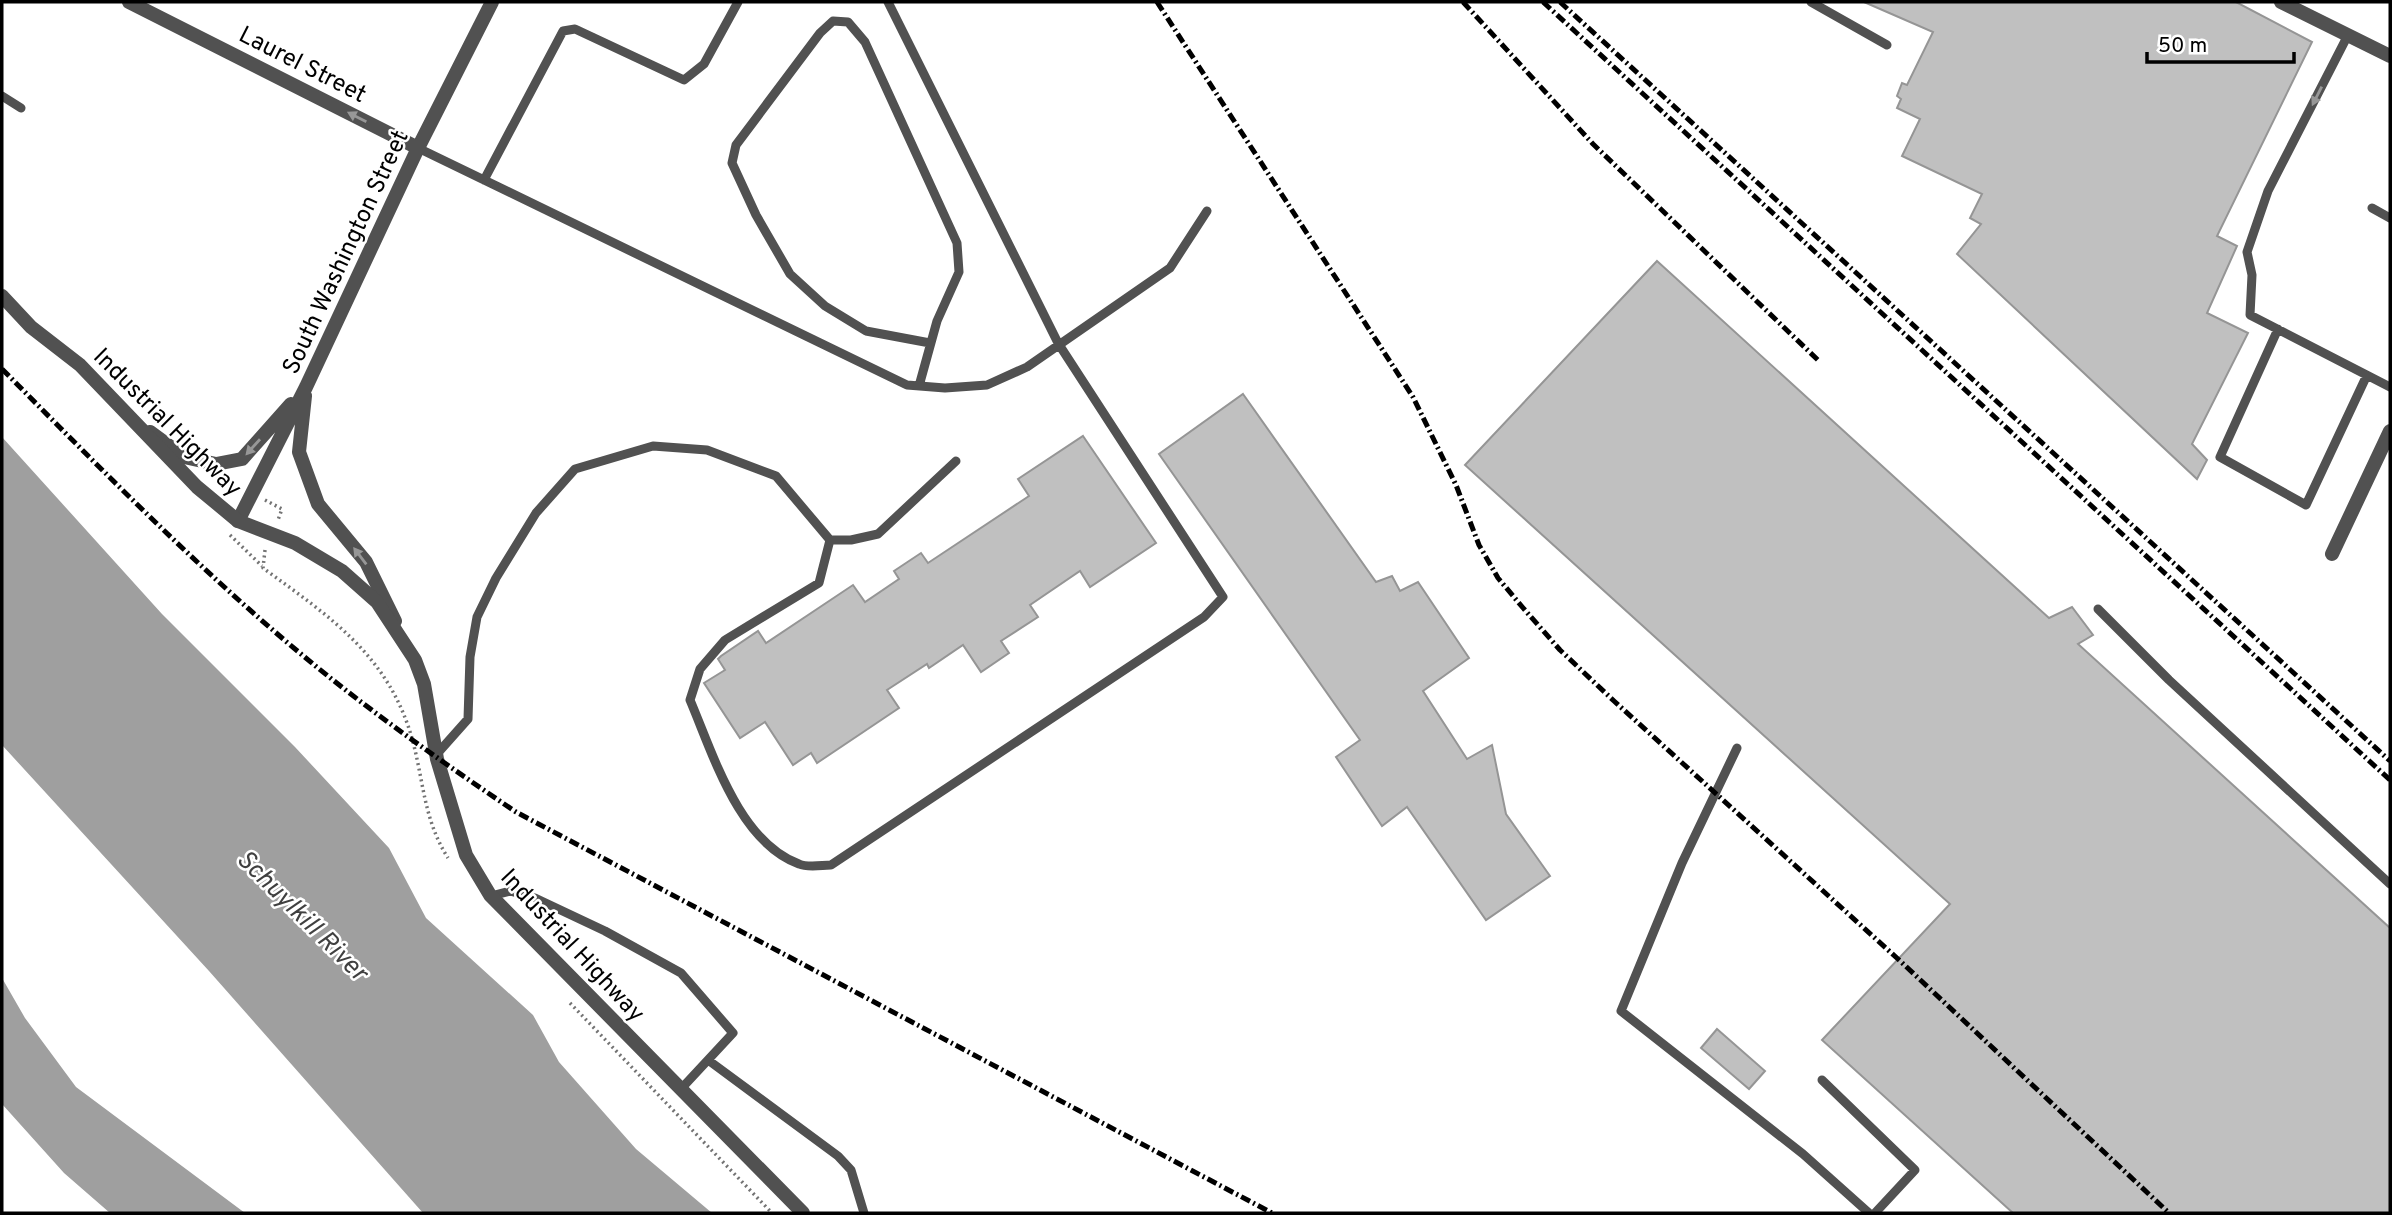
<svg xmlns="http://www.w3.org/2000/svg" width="2392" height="1215" font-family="Overpass,sans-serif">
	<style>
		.water { fill: #9f9f9f }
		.building { fill: #c0c0c0; stroke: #959595; stroke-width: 2 }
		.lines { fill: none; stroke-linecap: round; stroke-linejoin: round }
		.path { stroke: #737373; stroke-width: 3.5; stroke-dasharray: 2 3.5; stroke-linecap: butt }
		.service { stroke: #515151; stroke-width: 9 }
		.minor { stroke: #515151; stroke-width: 14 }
		.tertiary { stroke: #515151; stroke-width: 14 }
		.rail { stroke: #000; stroke-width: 5; stroke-dasharray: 10 3.5 2 3.5; stroke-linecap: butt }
		.oneway { fill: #979797 }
		.labels { text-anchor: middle; stroke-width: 5; stroke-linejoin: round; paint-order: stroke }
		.street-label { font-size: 24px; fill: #000; stroke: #fff }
		.water-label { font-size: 26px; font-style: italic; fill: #404040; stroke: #fff }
	</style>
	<rect width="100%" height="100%" fill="#fff"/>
	<!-- water -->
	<path class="water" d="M2 437 162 614 295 747 389 848 426 918 533 1015 559 1062 636 1149 712 1213H423L209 971 2 745Z
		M2 978 25 1018 76 1087 245 1213H110L64 1173 2 1104Z"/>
	<!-- building -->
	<path class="building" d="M1864 2H2236L2312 42 2217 236 2237 246 2207 313 2248 333 2192 444 2207 460 2197 479 1957 254 1981 224 1970 218 1982 194 1902 156 1920 119 1897 108 1901 99 1897 96 1902 83 1907 85 1933 32Z
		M1657 261 2049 618 2072 607 2093 635 2078 644 2390 928V1213H2013L1822 1040 1950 904 1465 465Z
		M1243 394 1376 582 1392 576 1400 591 1418 582 1469 658 1423 691 1467 759 1492 745 1506 814 1550 876 1486 920 1407 807 1382 826 1336 757 1360 740 1159 454Z
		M1083 436 1156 543 1090 587 1080 571 1030 605 1038 617 1001 641 1009 653 981 672 963 645 929 668 927 664 887 690 899 708 817 763 811 753 793 765 765 722 740 738 704 683 725 670 718 659 721 656 758 631 766 643 853 585 865 602 899 579 894 571 921 553 928 563 1029 496 1018 479Z
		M1717 1029 1765 1071 1749 1089 1701 1048Z"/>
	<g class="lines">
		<!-- path -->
		<path class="path" d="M265 500 282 509 278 520
			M230 535 262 566
			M265 550 263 568C330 617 390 656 413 742 424 784 424 820 448 858
			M570 1003 772 1213"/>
		<!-- service -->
		<path class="service" d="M1811 2 1887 45
			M2348 35 2268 191 2247 252 2252 275 2250 315 2390 387
			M2 96 21 108
			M418 148 907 385 945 388 987 385 1027 367 1170 268 1207 211
			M484 180 563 31 575 29 684 80 704 64 738 2
			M2372 208 2390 218
			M2278 329 2220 457 2306 505 2367 375
			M919 386 937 321 959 272 957 243 865 42 848 22 833 21 820 33 736 145 732 163 756 215 790 274 825 306 866 331 930 343
			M830 540 819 583 725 640 700 669 690 700C713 754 739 842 799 864 808 868 822 865 831 865L1204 617 1223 597 1058 343 888 2
			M830 540H851L878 534 956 461
			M2098 609 2169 680 2390 884
			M1737 748 1682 863 1621 1011 1803 1154 1869 1213
			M436 755 468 719 470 657 477 617 496 578 536 513 575 469 653 446 707 450 776 476 830 540
			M491 896 510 891 535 898 605 931 681 973 733 1033 680 1090
			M708 1060 838 1156 851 1170 864 1213
			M1822 1080 1915 1170 1875 1213"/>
		<!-- minor -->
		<path class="minor" d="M129 2 418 148
			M2281 2 2390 56
			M305 396 299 452 318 504 366 562 395 621
			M150 432 184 457 216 464 242 459 291 404
			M238 521 306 387 418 148 492 2
			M2332 554 2390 431"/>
		<!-- tertiary -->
		<path class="tertiary" d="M2 296 31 327 80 365 197 487 238 521 295 543 342 571 377 602 415 660 424 684 437 759 466 855 490 895 803 1213"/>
		<!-- rail -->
		<path class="rail" d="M1157 2 1413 397 1456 485 1479 545 1498 578 1524 609 1560 650 1614 701 1898 959 2169 1213
			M1463 2 1593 144 1820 362
			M1543 2 2390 780
			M1560 2 2390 761
			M2 369C104 472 205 576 318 668 382 720 448 766 516 812L1272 1213"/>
	</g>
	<!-- one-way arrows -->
	<defs><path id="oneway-solid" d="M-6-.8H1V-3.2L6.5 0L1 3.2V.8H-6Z" transform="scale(1.75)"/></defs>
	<g class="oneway">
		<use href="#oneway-solid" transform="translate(2317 96) rotate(117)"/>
		<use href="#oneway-solid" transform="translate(357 117) rotate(-153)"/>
		<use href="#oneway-solid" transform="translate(253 447) rotate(132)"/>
		<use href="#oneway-solid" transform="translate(360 556) rotate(-127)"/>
	</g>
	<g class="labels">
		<!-- street labels -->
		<g class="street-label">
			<text transform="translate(303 64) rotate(27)" y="8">Laurel Street</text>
			<text transform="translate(345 252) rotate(-65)" y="8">South Washington Street</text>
			<text transform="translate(168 422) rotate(45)" y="8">Industrial Highway</text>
			<text transform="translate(573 945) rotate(47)" y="8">Industrial Highway</text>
		</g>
		<!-- water labels -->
		<g class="water-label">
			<text transform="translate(303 915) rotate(45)" y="9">Schuylkill River</text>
		</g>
	</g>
	<!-- border -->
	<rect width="2392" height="1215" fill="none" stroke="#000000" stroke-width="7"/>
	<!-- scale -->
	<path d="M2147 52v10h147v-10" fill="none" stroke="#000000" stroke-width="3.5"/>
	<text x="2158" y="52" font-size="21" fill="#000000" stroke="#ffffff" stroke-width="5" paint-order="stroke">50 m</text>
</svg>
